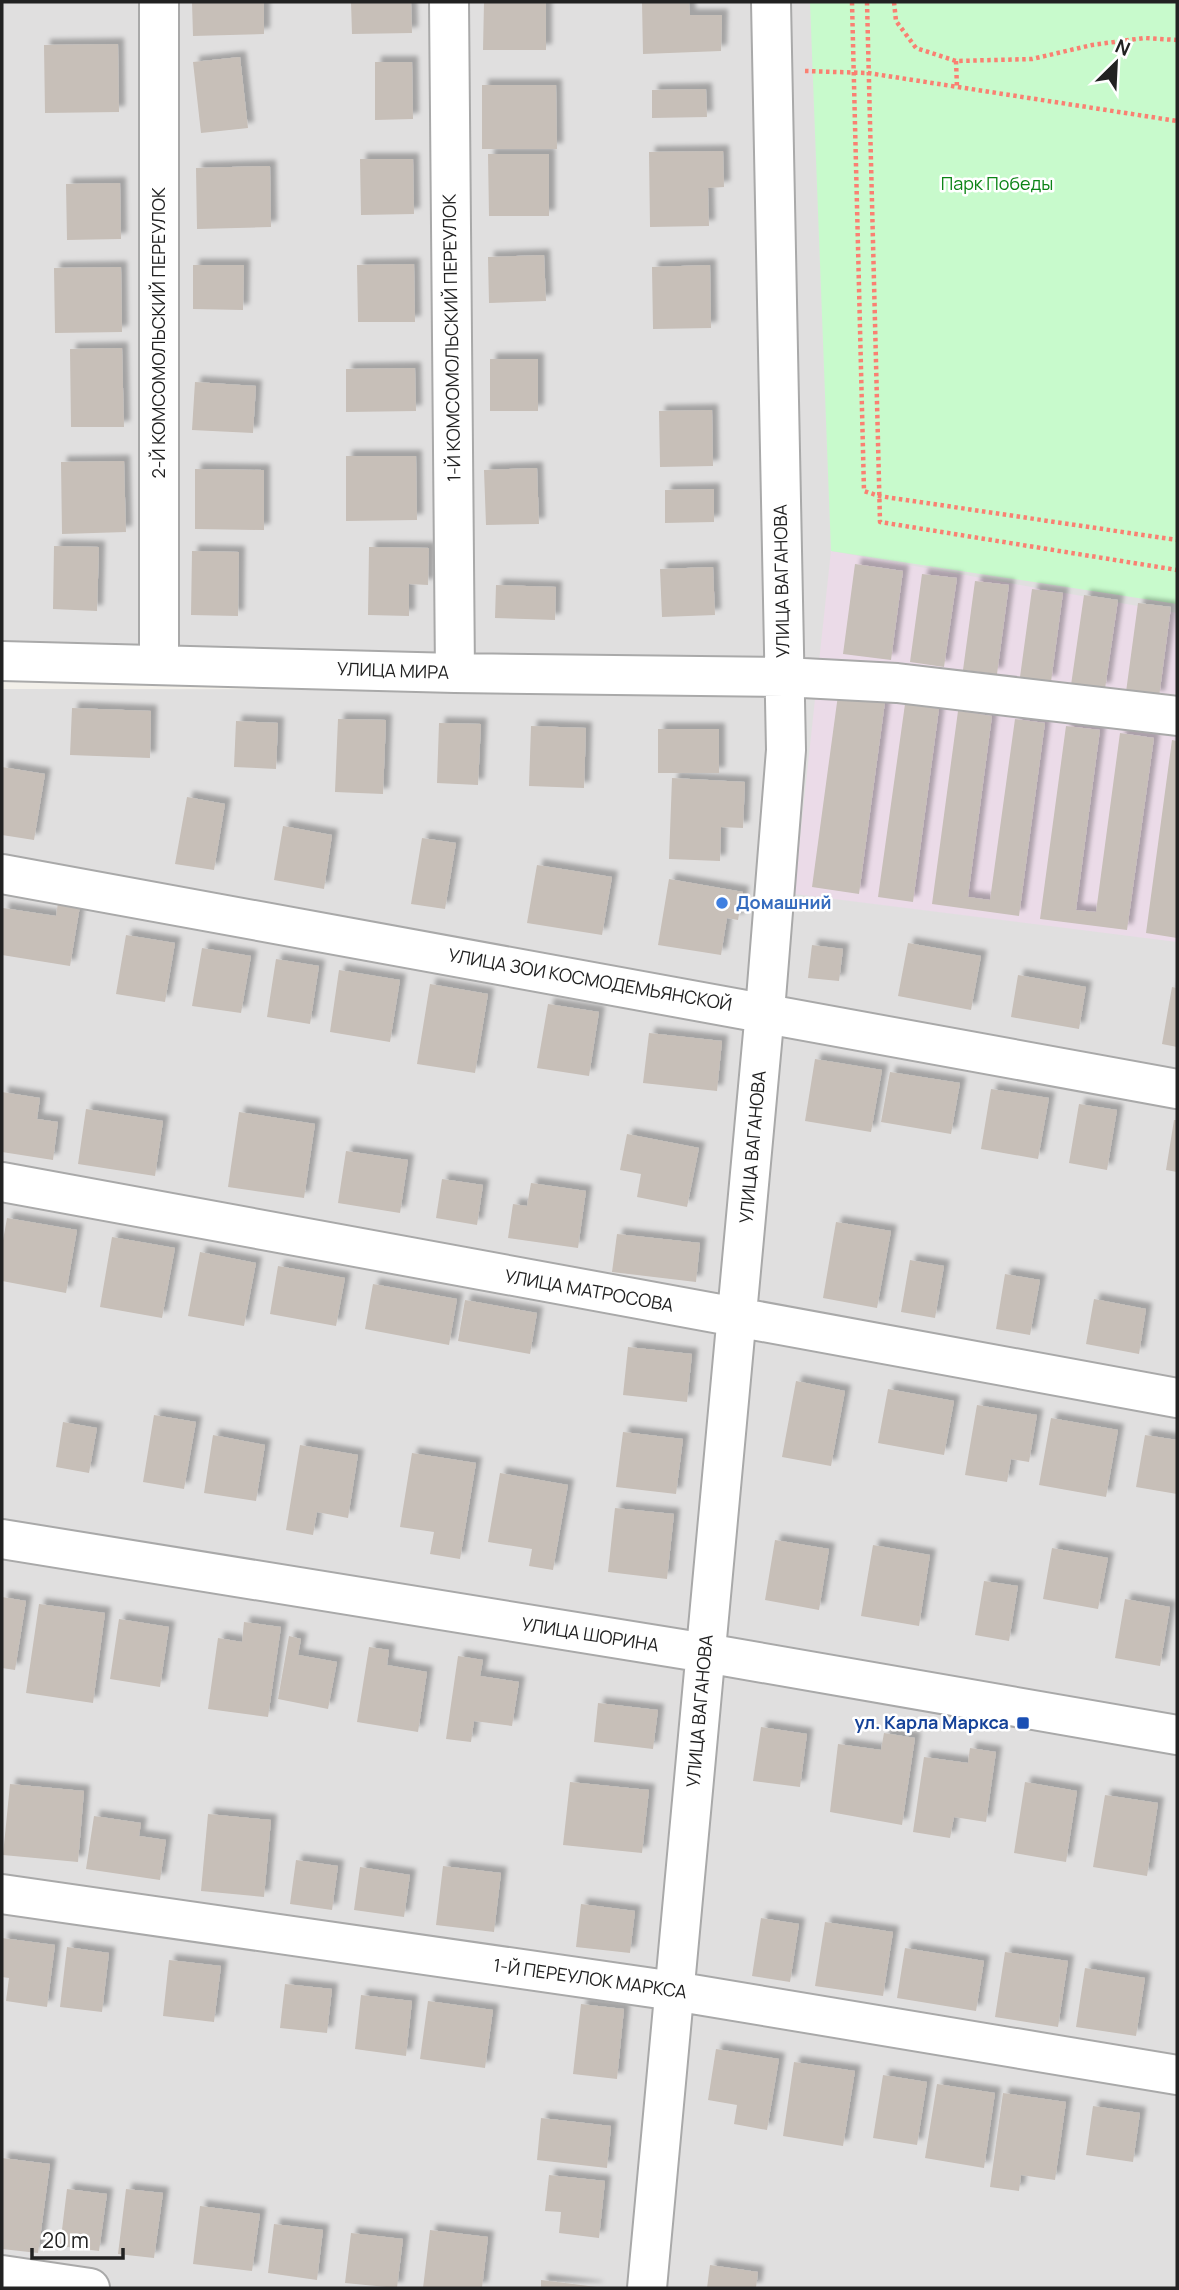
<svg xmlns="http://www.w3.org/2000/svg" width="1179" height="2290" font-family="Manrope,sans-serif">
	<style>
		.residential { fill: #e0dfdf }
		.industrial { fill: #ebdbe8 }
		.park { fill: #c8facc }
		.building { fill: #c7bfb8; filter: url(#shadow) }
		.lines { fill: none; stroke-linecap: round; stroke-linejoin: round }
		.minor-casing { stroke: #a9a9a9; stroke-width: 42 }
		.path { stroke: #fa8072; stroke-width: 4.5; stroke-dasharray: 3.5 3.5; stroke-linecap: butt }
		.minor { stroke: #fff; stroke-width: 38 }
		.shop-dot { fill: #3f7fe0; stroke: #fff; stroke-width: 2.5 }
		.transit-dot { fill: #1a4fb4; stroke: #fff; stroke-width: 2.5 }
		.labels { text-anchor: middle; stroke-width: 5; stroke-linejoin: round; paint-order: stroke }
		.park-label { font-size: 18px; fill: #0c8416; stroke: #fff }
		.street-label { font-size: 18px; fill: #222; stroke: #fff }
		.shop-label { font-size: 18px; font-weight: bold; fill: #366cbe; stroke: #fff; text-anchor: start }
		.transit-label { font-size: 18px; font-weight: bold; fill: #164399; stroke: #fff; text-anchor: end }
	</style>
	<defs>
		<filter id="shadow"><feDropShadow dx="6" dy="-6" stdDeviation="2" flood-color="#0004"/></filter>
	</defs>
	<rect width="100%" height="100%" fill="#f2efe9"/>
	<!-- residential -->
	<path class="residential" d="M2 2H1177V703L2 653Z
		M2 689 801 690 1177 734V2288H2Z"/>
	<!-- industrial -->
	<path class="industrial" d="M831 551 1177 613V942L794 894Z"/>
	<!-- park -->
	<path class="park" d="M810 2H1177V604L831 551Z"/>
	<!-- building -->
	<path class="building" d="M192 2H264V34L193 36Z
		M351 2H411L412 33 352 34Z
		M484 2H546V50H483Z
		M642 2H689L690 15H722L721 51 643 54Z
		M118 44 119 112 45 113 44 45Z
		M240 57 248 128 201 133 193 62Z
		M375 62H412L413 119 375 120Z
		M482 85H556L557 149H482Z
		M706 89 707 117 652 118V90Z
		M723 151 724 187 708 188 709 226 650 227 649 152Z
		M488 154H549V216H489Z
		M360 159H413L414 214 361 215Z
		M270 166 271 227 197 229 196 168Z
		M120 183 121 239 67 240 66 184Z
		M544 255 546 301 489 303 488 257Z
		M414 264 415 322H358L357 265Z
		M193 265H244L243 310 193 309Z
		M710 265 711 328 653 329 652 267Z
		M121 267 122 332 55 333 54 268Z
		M122 348 124 427H71L70 349Z
		M490 359H538V411H490Z
		M415 368 416 411 346 412V369Z
		M195 382 256 386 253 433 192 430Z
		M712 410 713 466 660 467 659 411Z
		M346 456H416L417 520 346 521Z
		M124 461 126 532 62 534 61 462Z
		M537 468 539 524 486 525 484 470Z
		M195 469 264 470V530L195 529Z
		M714 489V522L665 523V490Z
		M54 546 99 547 97 611 53 609Z
		M369 547 429 548 428 585 409 584V616L368 615Z
		M192 551 239 552 238 616 191 615Z
		M855 564 903 571 891 660 843 654Z
		M713 567 715 615 662 617 660 569Z
		M922 574 957 578 944 667 910 662Z
		M975 581 1009 585 997 674 963 670Z
		M496 585 556 587 555 620 495 618Z
		M1032 589 1063 593 1051 682 1020 677Z
		M1084 595 1118 600 1105 689 1071 685Z
		M1138 603 1171 607 1159 697 1126 692Z
		M838 695 885 702 859 894 812 887Z
		M905 704 939 709 913 902 878 897Z
		M72 708 151 711 150 758 70 755Z
		M958 711 992 716 968 897 990 900 1015 719 1045 723 1019 916 932 904Z
		M338 719 386 720 383 794 335 792Z
		M236 721 278 723 276 769 234 767Z
		M439 723 481 724 478 785 437 783Z
		M531 726 586 728 584 788 529 786Z
		M1066 726 1100 730 1076 910 1096 912 1120 733 1154 738 1127 930 1040 919Z
		M658 729H719V773H658Z
		M1172 740 1177 741V938L1146 933Z
		M2 767 45 774 34 840 2 835Z
		M672 778 745 782 743 828 721 827 720 861 669 859Z
		M187 797 225 804 214 870 175 864Z
		M283 826 332 835 324 889 274 880Z
		M422 838 456 843 445 909 411 904Z
		M537 865 612 877 602 935 527 923Z
		M669 879 743 892 738 920 727 918 721 955 658 945Z
		M59 896 81 900 70 966 2 955 3 908 56 916Z
		M126 935 175 943 165 1002 116 994Z
		M908 943 981 956 971 1010 898 996Z
		M812 945 843 949 839 981 808 978Z
		M202 948 251 956 241 1013 192 1006Z
		M276 959 319 966 310 1024 267 1017Z
		M339 970 400 980 390 1042 330 1032Z
		M1018 975 1086 987 1079 1029 1011 1017Z
		M430 984 488 994 475 1073 417 1064Z
		M1172 987 1177 988V1047L1162 1044Z
		M548 1004 599 1012 589 1076 537 1068Z
		M649 1033 722 1041 717 1091 643 1083Z
		M815 1059 882 1070 871 1132 805 1121Z
		M890 1072 960 1083 951 1134 881 1122Z
		M991 1089 1049 1098 1038 1159 981 1149Z
		M2 1092 40 1098 37 1119 58 1122 53 1160 2 1152Z
		M1079 1104 1117 1110 1107 1170 1069 1163Z
		M86 1109 163 1121 155 1176 78 1164Z
		M239 1112 315 1124 304 1198 228 1187Z
		M1174 1120H1177V1172L1166 1170Z
		M627 1134 699 1148 687 1207 637 1197 641 1174 620 1170Z
		M346 1151 408 1160 400 1213 338 1203Z
		M442 1179 483 1185 477 1225 436 1218Z
		M531 1183 586 1191 578 1248 508 1238 513 1204 527 1206Z
		M7 1218 77 1230 66 1293 2 1281V1246Z
		M836 1222 891 1231 877 1308 823 1298Z
		M617 1234 700 1243 696 1282 612 1272Z
		M112 1237 175 1248 162 1318 100 1307Z
		M200 1252 256 1263 244 1326 188 1316Z
		M910 1260 944 1266 935 1318 901 1312Z
		M278 1266 345 1278 336 1326 270 1314Z
		M1005 1274 1040 1280 1030 1335 996 1329Z
		M373 1284 457 1299 449 1345 365 1329Z
		M1094 1299 1146 1309 1139 1354 1086 1344Z
		M465 1300 537 1313 530 1354 458 1341Z
		M628 1347 692 1354 687 1402 623 1395Z
		M796 1381 845 1391 831 1466 782 1457Z
		M888 1389 954 1401 944 1455 878 1443Z
		M977 1405 1037 1415 1029 1462 1011 1459 1007 1482 965 1475Z
		M154 1415 196 1422 184 1489 143 1482Z
		M1051 1418 1118 1430 1106 1497 1039 1485Z
		M63 1422 97 1428 89 1473 56 1467Z
		M623 1432 683 1439 676 1494 616 1487Z
		M213 1435 265 1445 256 1501 204 1493Z
		M1145 1435 1177 1440V1494L1136 1487Z
		M300 1445 358 1455 348 1518 317 1512 313 1535 286 1530Z
		M412 1453 476 1463 460 1559 430 1554 434 1532 400 1527Z
		M500 1473 568 1485 553 1570 529 1566 532 1549 488 1542Z
		M615 1508 674 1514 667 1579 608 1572Z
		M775 1540 829 1549 819 1610 765 1600Z
		M873 1545 930 1555 919 1626 861 1616Z
		M1052 1548 1108 1558 1098 1609 1043 1599Z
		M984 1581 1018 1586 1009 1641 975 1635Z
		M2 1597 26 1601 15 1670 2 1668Z
		M1125 1599 1170 1607 1160 1666 1115 1658Z
		M39 1604 105 1613 93 1703 26 1693Z
		M119 1619 169 1627 160 1687 110 1679Z
		M244 1622 281 1627 268 1717 208 1709 218 1638 242 1642Z
		M289 1636 301 1639 298 1655 337 1662 328 1709 278 1699Z
		M369 1647 389 1650 387 1665 427 1672 418 1732 357 1722Z
		M458 1656 483 1660 480 1676 519 1682 512 1726 474 1721 471 1742 446 1739Z
		M598 1703 658 1710 653 1749 594 1742Z
		M761 1727 807 1734 800 1787 753 1781Z
		M884 1733 915 1738 902 1825 830 1812 838 1744 881 1750Z
		M970 1748 996 1752 986 1822 954 1817 950 1838 913 1832 924 1757 968 1763Z
		M570 1782 649 1790 642 1853 563 1845Z
		M1025 1782 1077 1791 1066 1862 1014 1853Z
		M10 1784 84 1791 78 1862 3 1855Z
		M1105 1795 1158 1803 1147 1876 1093 1867Z
		M208 1814 271 1820 264 1897 201 1891Z
		M94 1816 141 1823 139 1836 166 1840 160 1880 86 1869Z
		M296 1860 338 1866 332 1910 290 1904Z
		M443 1866 501 1873 494 1932 436 1925Z
		M360 1867 410 1875 404 1917 354 1910Z
		M581 1904 635 1911 630 1953 576 1947Z
		M761 1918 799 1924 790 1982 752 1976Z
		M825 1922 893 1932 883 1996 815 1986Z
		M2 1938 55 1945 47 2007 6 2001 9 1978 2 1977Z
		M67 1947 109 1953 102 2012 60 2007Z
		M905 1948 984 1961 976 2011 897 1998Z
		M1005 1952 1068 1961 1058 2027 995 2017Z
		M169 1960 221 1966 214 2022 163 2016Z
		M1085 1968 1145 1978 1136 2036 1076 2027Z
		M285 1984 332 1989 327 2033 280 2028Z
		M361 1995 412 2001 406 2056 355 2049Z
		M428 2001 493 2010 485 2068 420 2059Z
		M581 2004 624 2009 617 2079 573 2074Z
		M716 2049 779 2059 767 2130 734 2124 737 2105 708 2100Z
		M794 2062 855 2071 843 2146 783 2136Z
		M883 2075 927 2082 917 2145 873 2138Z
		M937 2084 995 2093 984 2168 925 2158Z
		M1003 2093 1066 2102 1055 2180 1021 2175 1019 2191 990 2187Z
		M1093 2106 1140 2113 1133 2162 1086 2155Z
		M541 2118 611 2126 607 2168 537 2160Z
		M2 2158 50 2164 38 2253 2 2249Z
		M549 2175 605 2181 599 2238 559 2233 561 2212 545 2211Z
		M67 2189 107 2194 99 2251 60 2246Z
		M126 2189 163 2193 154 2258 118 2254Z
		M200 2206 260 2214 252 2271 193 2264Z
		M274 2224 323 2230 317 2280 268 2273Z
		M430 2230 488 2237 482 2288H423Z
		M351 2233 403 2239 397 2288 345 2283Z
		M710 2265 758 2272 756 2288H707Z
		M541 2280 597 2287V2288H541Z"/>
	<g class="lines">
		<!-- minor casing -->
		<g class="minor-casing">
			<path id="minor" d="M449 2 455 673
				M2 661 455 673 784 677 897 683 1177 716
				M159 664V2
				M2 874 1177 1089
				M2 1182 1177 1398
				M2 1539 706 1653 1177 1735
				M2 1894 674 1991 1177 2075
				M2 2275 90 2288
				M647 2288 765 1011 786 750 771 2"/>
		</g>
		<!-- path -->
		<path class="path" d="M852 2 864 491 879 496 1177 540
			M867 2 880 522 1177 570
			M894 2 896 21 916 48 956 61 1032 59 1092 45 1144 38 1177 40
			M956 61 957 87
			M805 71 868 73 1177 121"/>
		<!-- minor -->
		<use href="#minor" class="minor"/>
	</g>
	<!-- markers -->
	<circle class="shop-dot" cx="722" cy="903" r="7"/>
	<rect class="transit-dot" x="1016" y="1716" width="14" height="14" rx="3.5"/>
	<g class="labels">
		<!-- park labels -->
		<g class="park-label">
			<text x="997" y="190">Парк Победы</text>
		</g>
		<!-- street labels -->
		<g class="street-label">
			<text transform="translate(159 333) rotate(-90)" y="6">2-Й КОМСОМОЛЬСКИЙ ПЕРЕУЛОК</text>
			<text transform="translate(452 338) rotate(-91)" y="6">1-Й КОМСОМОЛЬСКИЙ ПЕРЕУЛОК</text>
			<text transform="translate(782 581) rotate(-91)" y="6">УЛИЦА ВАГАНОВА</text>
			<text transform="translate(393 671) rotate(2)" y="6">УЛИЦА МИРА</text>
			<text transform="translate(590 980) rotate(10)" y="6">УЛИЦА ЗОИ КОСМОДЕМЬЯНСКОЙ</text>
			<text transform="translate(753 1147) rotate(-85)" y="6">УЛИЦА ВАГАНОВА</text>
			<text transform="translate(589 1291) rotate(10)" y="6">УЛИЦА МАТРОСОВА</text>
			<text transform="translate(590 1635) rotate(9)" y="6">УЛИЦА ШОРИНА</text>
			<text transform="translate(700 1711) rotate(-85)" y="6">УЛИЦА ВАГАНОВА</text>
			<text transform="translate(590 1979) rotate(8)" y="6">1-Й ПЕРЕУЛОК МАРКСА</text>
		</g>
		<!-- shop labels -->
		<g class="shop-label">
			<text x="736" y="909">Домашний</text>
		</g>
		<!-- transit labels -->
		<g class="transit-label">
			<text x="1009" y="1729">ул. Карла Маркса</text>
		</g>
	</g>
	<!-- border -->
	<rect width="1179" height="2290" fill="none" stroke="#222222" stroke-width="7"/>
	<!-- north arrow -->
	<g transform="translate(1116 63) rotate(24)" stroke="#ffffff" stroke-width="5" paint-order="stroke">
	<path d="M0-5L12 26L0 18L-12 26Z" fill="#222222"/>
	<text y="-10" font-size="19" font-weight="bold" text-anchor="middle" fill="#222222">N</text>
	</g>
	<!-- scale -->
	<path d="M32 2248v10h91v-10" fill="none" stroke="#222222" stroke-width="3.5"/>
	<text x="42" y="2248" font-size="21" fill="#222222" stroke="#ffffff" stroke-width="5" paint-order="stroke">20 m</text>
</svg>
